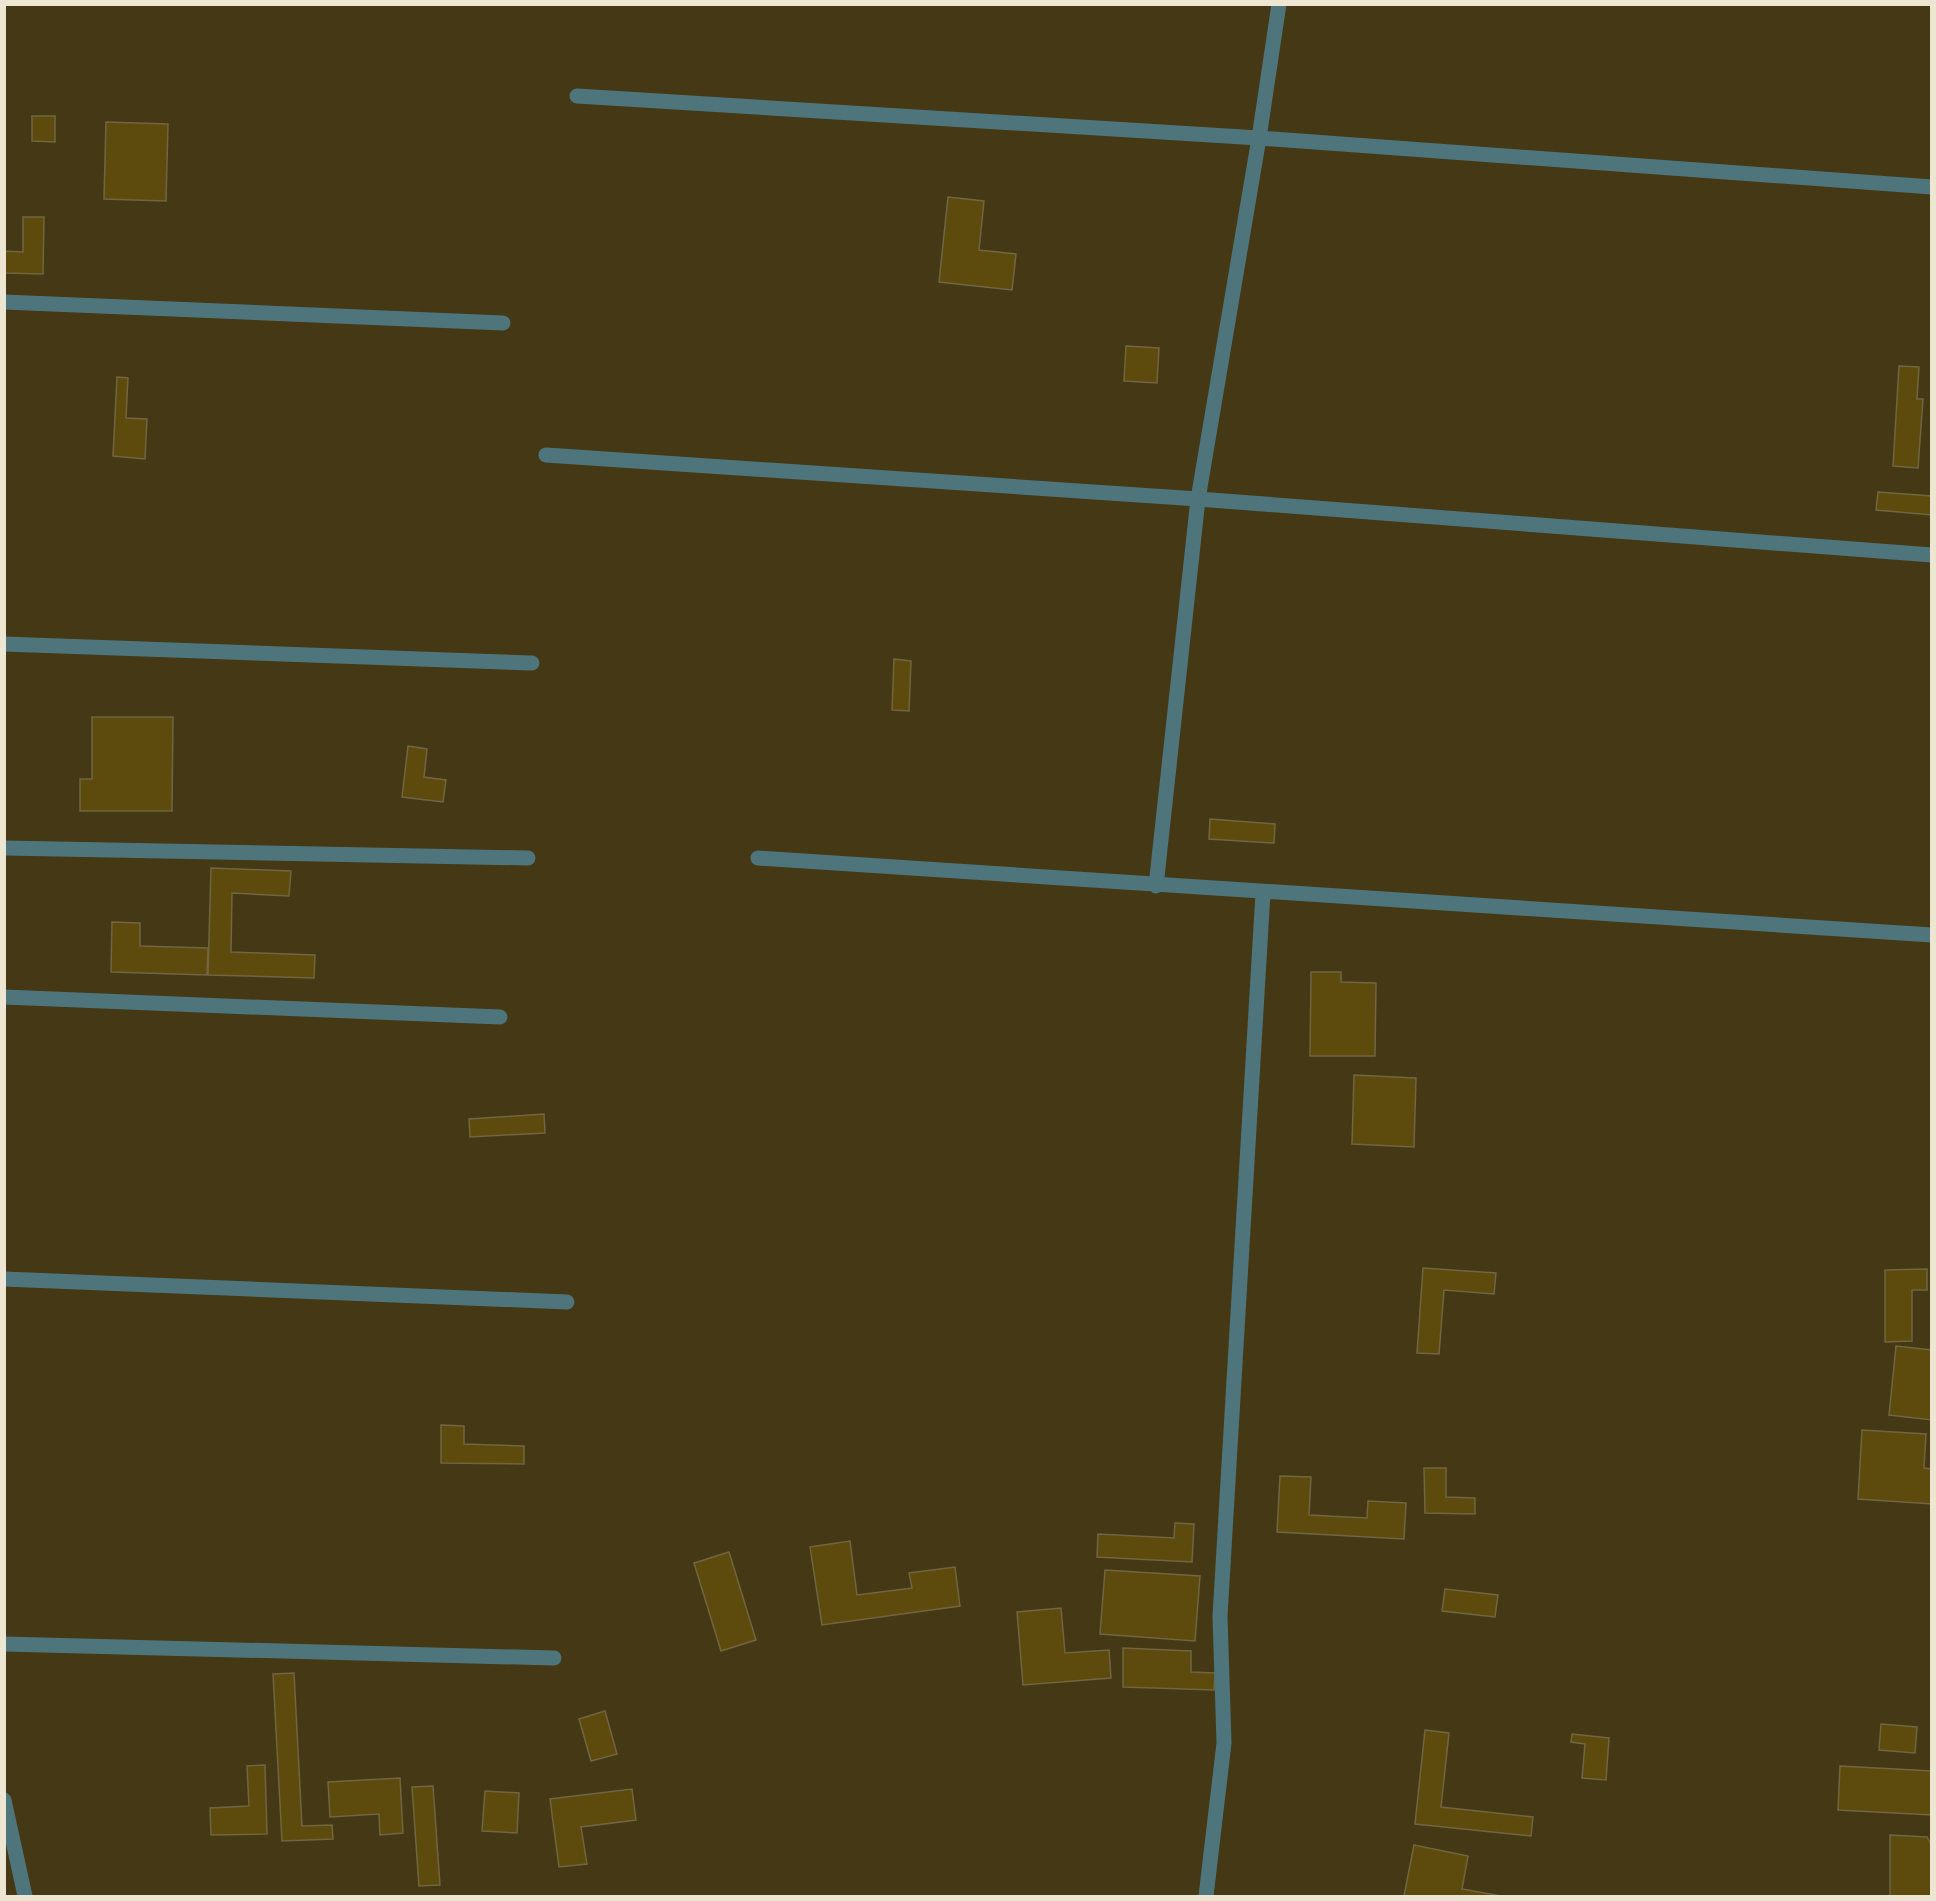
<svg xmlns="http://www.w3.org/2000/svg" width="1936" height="1901" font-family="'PT Sans Narrow',sans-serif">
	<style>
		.building { fill: #5d4a0d; stroke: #726542; stroke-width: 1.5 }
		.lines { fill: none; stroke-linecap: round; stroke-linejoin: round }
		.minor { stroke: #4f757c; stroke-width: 15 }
	</style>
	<rect width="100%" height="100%" fill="#443815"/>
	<!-- building -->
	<path class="building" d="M32 116H55V142L32 141Z
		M106 122 168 124 166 201 104 199Z
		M948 197 984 201 979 250 1016 254 1012 290 939 282Z
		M23 217H44L43 274 4 273V251L23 252Z
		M1126 346 1159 348 1157 383 1124 381Z
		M1899 366 1919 367 1917 399H1923L1918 468 1893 466Z
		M117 377 128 378 126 418 147 419 145 459 113 456Z
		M1878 492 1932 496V515L1876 510Z
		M894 659 911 661 909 711 892 710Z
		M92 717H173L172 811H80V779H92Z
		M408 746 427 749 424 777 446 780 443 802 402 797Z
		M1210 819 1275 824 1274 843 1209 839Z
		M211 868 291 871 289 896 232 893 231 952 315 955 314 978 208 975Z
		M112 922 140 923V946L208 948 207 975 111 972Z
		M1311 972H1341V982L1376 983 1375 1056H1310Z
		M1354 1075 1416 1078 1414 1147 1352 1144Z
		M544 1114 545 1133 470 1137 469 1119Z
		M1423 1268 1496 1273 1494 1294 1444 1290 1439 1354 1417 1353Z
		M1927 1269V1290H1912V1341L1885 1342V1270Z
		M1896 1346 1932 1350V1420L1889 1415Z
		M441 1425 464 1426V1444L524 1446V1464L441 1463Z
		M1862 1430 1926 1434 1924 1468 1932 1469V1504L1858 1499Z
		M1424 1468H1446V1497L1475 1498V1514L1425 1513Z
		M1280 1476 1311 1477 1309 1515 1367 1518 1368 1501 1406 1503 1404 1539 1277 1532Z
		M1175 1523 1194 1524 1192 1562 1097 1557 1098 1534 1174 1538Z
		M850 1541 857 1595 912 1588 909 1573 955 1567 960 1606 822 1625 810 1547Z
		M729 1552 756 1640 721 1651 694 1563Z
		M1105 1570 1200 1576 1195 1641 1100 1634Z
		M1445 1589 1498 1595 1495 1617 1442 1611Z
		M1061 1608 1065 1653 1109 1650 1111 1678 1023 1685 1017 1612Z
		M1123 1648 1191 1651V1672L1215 1673 1214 1690 1123 1687Z
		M294 1673 302 1826 332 1825 333 1839 282 1841 273 1674Z
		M605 1711 617 1754 591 1761 579 1719Z
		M1881 1724 1917 1727 1915 1753 1879 1750Z
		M1425 1730 1449 1733 1441 1807 1533 1817 1531 1836 1415 1824Z
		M1572 1734 1609 1738 1606 1780 1582 1778 1585 1744 1571 1742Z
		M265 1765 267 1834 211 1835 210 1808 249 1806 247 1766Z
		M1840 1766 1932 1771V1815L1838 1810Z
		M400 1778 403 1833 380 1835 379 1814 330 1817 328 1782Z
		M433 1786 440 1885 419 1886 412 1787Z
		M632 1789 636 1820 581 1827 587 1864 559 1867 550 1799Z
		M485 1791 519 1793 517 1833 482 1831Z
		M1890 1835 1927 1837 1932 1846V1896H1890Z
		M1414 1845 1468 1856 1462 1889 1501 1896H1404Z"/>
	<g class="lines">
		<!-- minor -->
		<path class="minor" d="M577 96 1259 138 1932 187
			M4 302 503 323
			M546 455 1198 499 1932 555
			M4 644 532 663
			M4 848 528 858
			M758 858 1932 935
			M1156 886 1198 499 1259 138 1279 4
			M4 997 500 1017
			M4 1279 567 1302
			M4 1644 554 1658
			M4 1800 25 1896
			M1206 1896 1224 1743 1220 1616 1263 893"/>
	</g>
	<!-- border -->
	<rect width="1936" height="1901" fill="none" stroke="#ede6d3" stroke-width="12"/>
</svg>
